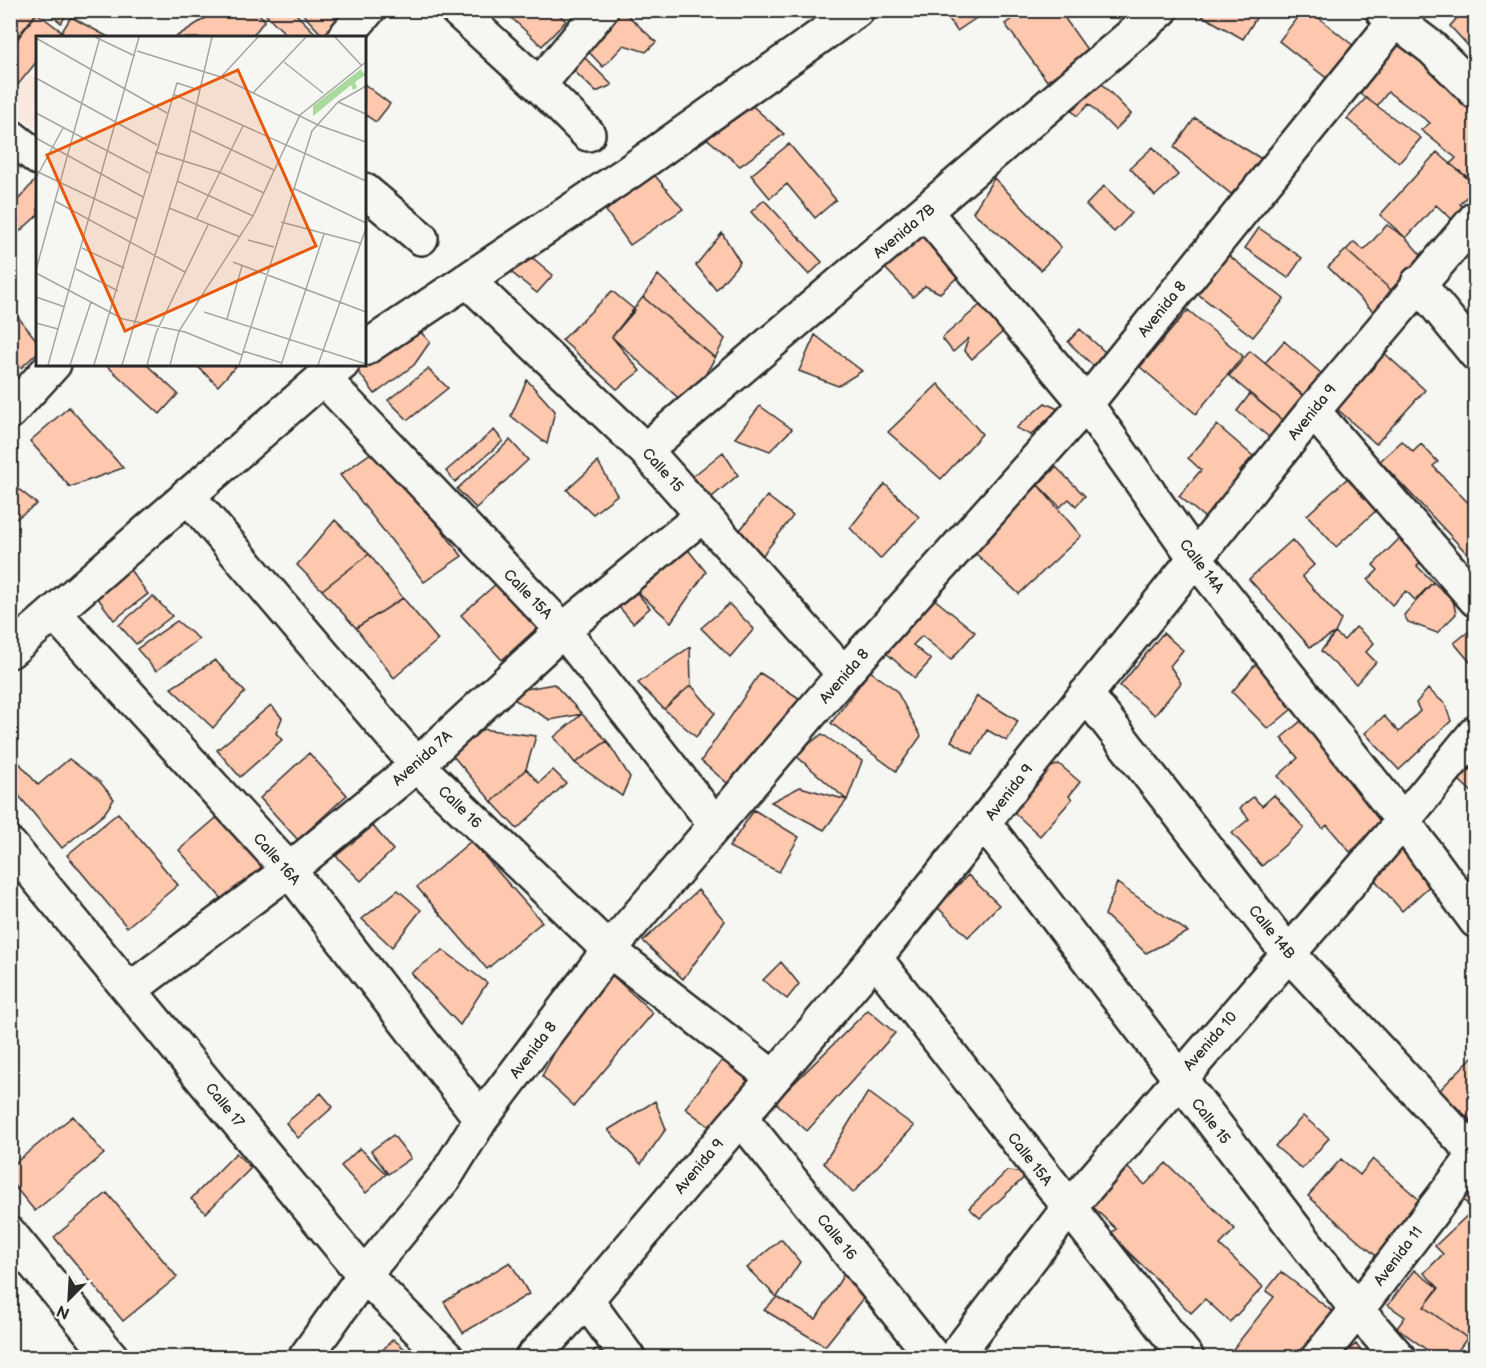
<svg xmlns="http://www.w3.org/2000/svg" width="1486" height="1368" font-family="'Balsamiq Sans',sans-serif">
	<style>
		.built { fill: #f8e8de }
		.building { fill: #fdc8ae; stroke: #2b2b2b; stroke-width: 1.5 }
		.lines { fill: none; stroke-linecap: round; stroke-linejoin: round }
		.minor-casing { stroke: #2b2b2b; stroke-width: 38 }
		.minor { stroke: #f6f6f2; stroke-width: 33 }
		.labels { text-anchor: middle; stroke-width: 5; stroke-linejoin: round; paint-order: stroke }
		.street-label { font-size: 15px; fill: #2b2b2b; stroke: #f6f6f2 }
		.inset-road { fill: none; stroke: #a5a5a2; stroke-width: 1.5 }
		.view { fill: #e8590c; fill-opacity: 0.15; stroke: #e8590c; stroke-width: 3 }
		.inset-edge { fill: none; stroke: #2b2b2b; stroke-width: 3 }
	</style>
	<rect width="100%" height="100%" fill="#f6f6f2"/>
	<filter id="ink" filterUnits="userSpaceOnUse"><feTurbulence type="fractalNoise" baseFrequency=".0167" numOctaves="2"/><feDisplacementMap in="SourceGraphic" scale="12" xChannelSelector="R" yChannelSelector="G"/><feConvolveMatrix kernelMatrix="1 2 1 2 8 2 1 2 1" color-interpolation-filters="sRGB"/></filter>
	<g filter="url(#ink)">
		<!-- built -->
		<path class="built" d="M30 74 37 78V124L34 127 11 108V97Z"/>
		<!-- building -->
		<path class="building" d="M10 10H39L10 46Z
			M46 10H70L61 23Z
			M218 10H255L265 20 251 38H174Z
			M292 10 320 38H290L262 11Z
			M299 10H357L331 38H325Z
			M508 10H554L566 21 542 46 506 13Z
			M616 10H622L656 42 646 52 624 45 603 67 588 51 611 28 609 18Z
			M943 10H988L957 31Z
			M1024 10H1059L1088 51 1047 81 1005 24Z
			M1192 10H1261L1243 39Z
			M1303 10H1309L1355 47 1329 80 1279 41Z
			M1464 10H1476V49L1473 51 1450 26Z
			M37 13 61 31 56 38H38V60L13 91 10 88V49Z
			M71 17 110 38H58Z
			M1397 25 1476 101V183L1450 164 1456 158 1421 130 1430 123 1388 92 1377 106 1351 87Z
			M580 53 612 85 596 92 568 65Z
			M1096 78 1131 114 1115 130 1089 104 1077 116 1068 107Z
			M364 84 390 104 376 122 364 114Z
			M1366 98 1421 138 1399 163 1347 119Z
			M747 101 784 134 740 166 705 137Z
			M1195 118 1265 161 1231 194 1174 147Z
			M789 144 836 200 815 218 787 184 770 198 751 175Z
			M1153 147 1178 175 1155 196 1130 168Z
			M1437 152 1476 186 1460 204 1466 210 1455 222 1436 205 1406 238 1380 215Z
			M652 172 683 209 630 245 606 211Z
			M38 177V215L18 233 10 227V209Z
			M994 178 1061 247 1041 270 973 212Z
			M1104 186 1132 213 1114 232 1086 205Z
			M764 200 822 262 809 275 751 212Z
			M1387 225 1406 238 1422 256 1391 290 1346 250 1354 242 1364 250Z
			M920 228 962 273 940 293 925 286 913 297 882 265Z
			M1259 228 1302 258 1288 278 1245 248Z
			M722 233 740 262 716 290 696 265Z
			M521 248 553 275 537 293 506 268Z
			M1346 250 1391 290 1374 312 1328 267Z
			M1228 255 1284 299 1253 337 1198 294Z
			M658 275 725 339 715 358 643 297Z
			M612 291 635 310 612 337 640 371 617 389 562 340Z
			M643 297 715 358 687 406 612 337Z
			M988 298 1012 324 972 359 964 350 969 338 953 352 942 338Z
			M10 307 38 342V352L21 368 10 356Z
			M1188 310 1243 356 1196 414 1140 367Z
			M410 321 430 342 414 365 375 394 354 366 364 364Z
			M1080 329 1106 353 1101 373 1068 342Z
			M815 335 862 371 838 386 799 371Z
			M1284 341 1322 374 1303 396 1265 363Z
			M1250 351 1309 400 1288 425 1229 376Z
			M1383 352 1425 390 1376 444 1334 406Z
			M105 364H146L178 394 160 414Z
			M195 364H238L218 386Z
			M428 369 448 388 408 420 388 400Z
			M527 380 555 411 547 444 511 416Z
			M938 384 982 434 941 479 888 432Z
			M1250 394 1288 425 1275 442 1237 411Z
			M1045 403 1058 409 1031 435 1016 428Z
			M760 406 792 429 770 451 735 438Z
			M69 407 123 468 70 487 30 441Z
			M1217 425 1253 456 1240 471 1249 479 1211 523 1179 496 1201 470 1188 458Z
			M494 430 503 441 455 482 446 471Z
			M510 440 528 460 476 508 457 489Z
			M1402 441 1413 452 1421 444 1438 462 1433 466 1476 511V563L1380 461Z
			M378 448 462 556 424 582 340 475Z
			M723 452 738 475 706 502 687 481Z
			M598 462 617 495 593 514 567 490Z
			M1056 467 1085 496 1076 506 1069 499 1060 507 1038 485Z
			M1350 476 1379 508 1336 547 1307 515Z
			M10 482 37 504 14 520 10 517Z
			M885 484 919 517 880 559 850 528Z
			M1038 485 1081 536 1019 594 974 552Z
			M767 496 793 516 763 555 737 534Z
			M335 520 369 554 322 590 297 565Z
			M1400 538 1422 561 1417 566 1433 582 1415 600 1406 591 1392 605 1368 580 1378 570 1373 565Z
			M1292 540 1314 565 1302 576 1341 620 1335 633 1310 647 1249 579Z
			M685 546 706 572 671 622 630 585Z
			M369 554 403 598 356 628 322 590Z
			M128 567 148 594 114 620 94 593Z
			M1433 582 1453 600 1456 614 1437 633 1408 622 1404 615Z
			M497 583 538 627 502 660 461 615Z
			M630 585 650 608 633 623 613 600Z
			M153 596 172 616 136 644 119 625Z
			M403 598 438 640 394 678 356 628Z
			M933 598 975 632 951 660 922 636 913 645 931 660 915 678 885 652Z
			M729 604 754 629 730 657 701 628Z
			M177 621 199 639 156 671 137 649Z
			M1356 627 1374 643 1366 652 1376 662 1356 684 1321 651 1335 633 1344 640Z
			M1473 628 1476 631V669L1454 643Z
			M1163 633 1183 650 1170 666 1181 683 1155 715 1120 686Z
			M690 647 691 685 664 709 638 683Z
			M1266 652 1304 699 1268 729 1232 692Z
			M215 660 245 692 213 728 171 688Z
			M870 671 896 690 921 736 896 771 831 723Z
			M760 673 802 700 732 787 701 761Z
			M554 684 582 714 550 720 503 693Z
			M691 685 715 713 696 737 664 709Z
			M1428 689 1445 704 1451 721 1399 770 1365 733 1384 716 1399 732 1420 711 1416 703Z
			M977 696 1018 721 1007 741 987 730 973 754 951 741Z
			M271 705 282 718 276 733 282 740 240 777 217 750Z
			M582 714 607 741 575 763 554 737Z
			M1301 721 1314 730 1396 813 1350 852 1327 825 1323 829 1278 776 1298 758 1281 738Z
			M481 729 536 736 526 769 492 802 453 756Z
			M822 734 862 761 847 800 795 755Z
			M607 741 630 777 622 796 575 763Z
			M10 752 38 785 69 759 100 782 114 799 104 814 62 848 10 785Z
			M309 753 347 795 298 840 260 798Z
			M1046 762 1052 767 1059 764 1080 782 1069 796 1072 799 1040 836 1007 806Z
			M1475 764 1476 765V796L1459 780Z
			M526 769 539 783 553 770 566 783 517 829 492 802Z
			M800 787 847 800 824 830 771 802Z
			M1274 795 1304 828 1262 866 1232 833 1249 819 1240 808 1253 797 1262 806Z
			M754 810 799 837 779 872 729 847Z
			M118 813 178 885 127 927 67 855Z
			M222 813 266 863 223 900 179 850Z
			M373 826 393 850 361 881 336 856Z
			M471 841 542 922 487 969 417 887Z
			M1400 845 1434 882 1402 911 1368 872Z
			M968 875 999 905 968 937 937 907Z
			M1117 883 1188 932 1146 953 1105 915Z
			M398 890 421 910 392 947 362 919Z
			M698 890 725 921 683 979 643 941Z
			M443 950 487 983 460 1025 411 973Z
			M781 962 799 984 787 999 763 980Z
			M601 965 653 1013 574 1106 542 1076Z
			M868 1010 895 1033 807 1131 775 1102Z
			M1476 1053V1125L1439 1091Z
			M727 1054 752 1088 711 1128 685 1108Z
			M868 1092 914 1126 853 1193 824 1163Z
			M321 1093 333 1107 298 1138 286 1123Z
			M655 1101 666 1129 641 1164 608 1130Z
			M73 1116 104 1154 35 1211 10 1181V1167Z
			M1303 1116 1329 1138 1302 1169 1275 1146Z
			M393 1135 411 1158 388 1174 371 1151Z
			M360 1148 386 1174 366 1193 341 1166Z
			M236 1153 251 1168 206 1213 191 1199Z
			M1341 1159 1360 1175 1373 1159 1423 1203 1376 1256 1308 1196Z
			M1166 1163 1235 1229 1220 1245 1263 1287 1230 1322 1205 1299 1191 1313 1110 1234 1116 1229 1091 1205 1127 1167 1145 1185Z
			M1476 1166V1335L1467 1338 1424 1307 1439 1288 1424 1273 1443 1254 1435 1246 1473 1210 1452 1188Z
			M1007 1171 1029 1173 980 1218 969 1208Z
			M107 1193 177 1277 123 1321 54 1237Z
			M781 1239 800 1262 777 1297 747 1268Z
			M510 1262 529 1294 463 1333 444 1302Z
			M1414 1270 1438 1288 1424 1307 1467 1338 1453 1358H1438L1397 1328 1405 1317 1388 1305Z
			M1281 1272 1333 1312 1297 1358H1226L1274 1297 1266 1291Z
			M844 1274 872 1287 825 1346 764 1310 777 1297 816 1319Z
			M393 1339 412 1355 410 1358H375Z
			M1356 1344 1366 1358H1339Z
			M1160 1345 1170 1358H1147Z
			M596 1349 605 1358H587Z"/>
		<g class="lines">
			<!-- minor casing -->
			<g class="minor-casing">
				<path id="minor" d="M457 10 539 85 588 134
					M1382 10 1432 48 1476 92
					M344 38 368 10
					M539 85 601 10
					M10 136 38 158
					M364 190 421 238
					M926 213 1086 404 1196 559 1403 821 1476 921
					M467 280 645 450 844 674
					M1418 283 1476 354
					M364 349 629 172 857 10
					M323 378 563 630 716 825
					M1313 411 1476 600
					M10 412 54 364
					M645 450 1161 10
					M187 495 417 765 609 950 773 1077
					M55 614 289 870 481 1119
					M10 651 323 378 342 364
					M1086 694 1288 953 1476 1155
					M984 823 1357 1310 1399 1358
					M10 845 364 1275 447 1358
					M875 958 1187 1358
					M131 989 289 870 417 765 563 630 703 515
					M740 1117 934 1358
					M10 1234 112 1358
					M586 1300 628 1358
					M305 1358 364 1275 445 1177 481 1119 609 950 844 674 1086 404 1404 10
					M532 1358 586 1300 875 958 1313 411 1476 218
					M954 1358 1068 1209 1403 821 1476 732
					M1318 1358 1357 1310 1476 1154"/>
			</g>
			<!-- minor -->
			<use href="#minor" class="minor"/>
		</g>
	</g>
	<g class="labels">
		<!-- street labels -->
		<g class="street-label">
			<text transform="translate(904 231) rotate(-40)" y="5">Avenida 7B</text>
			<text transform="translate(1162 309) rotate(-51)" y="5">Avenida 8</text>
			<text transform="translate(1312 412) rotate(-51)" y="5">Avenida 9</text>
			<text transform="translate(663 470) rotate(48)" y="5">Calle 15</text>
			<text transform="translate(1202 566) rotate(53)" y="5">Calle 14A</text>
			<text transform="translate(528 594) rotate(46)" y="5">Calle 15A</text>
			<text transform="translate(844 676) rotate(-49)" y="5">Avenida 8</text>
			<text transform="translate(422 758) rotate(-42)" y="5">Avenida 7A</text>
			<text transform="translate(1009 792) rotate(-52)" y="5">Avenida 9</text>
			<text transform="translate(460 807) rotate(44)" y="5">Calle 16</text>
			<text transform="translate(277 859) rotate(49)" y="5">Calle 16A</text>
			<text transform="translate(1272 932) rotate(51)" y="5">Calle 14B</text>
			<text transform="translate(1210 1041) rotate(-49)" y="5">Avenida 10</text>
			<text transform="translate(533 1050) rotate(-53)" y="5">Avenida 8</text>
			<text transform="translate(225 1105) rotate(51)" y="5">Calle 17</text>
			<text transform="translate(1211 1121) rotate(52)" y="5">Calle 15</text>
			<text transform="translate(1030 1159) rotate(52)" y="5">Calle 15A</text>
			<text transform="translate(699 1166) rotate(-50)" y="5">Avenida 9</text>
			<text transform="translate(837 1237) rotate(51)" y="5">Calle 16</text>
			<text transform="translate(1398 1256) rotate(-53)" y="5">Avenida 11</text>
		</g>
	</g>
	<!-- overview -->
	<g transform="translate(36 36)">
		<rect width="330" height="330" fill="#f6f6f2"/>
		<path d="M330 30V42L328 40 319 46 321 52 317 54 315 49 277 80V70L325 33 328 38Z" fill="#a7da9c"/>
		<path class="inset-road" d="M59 1 99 20M299 1 326 30M0 2 131 77M101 15 185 41 282 89 330 106M248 26 287 57M185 41 222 1M0 42 121 109M217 57 270 1M137 58 330 145M302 66 330 78M0 77 113 137M154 94 238 134M0 102 107 161M119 116 183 136 228 157M0 135 101 183M0 142 27 92M141 145 217 180M257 152 330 187M19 165 149 236M133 172 204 201M160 184 207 90M245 186 324 207M212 204 238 211M46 212 88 232M197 226 330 276M40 233 82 255M0 234 64 1M0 237 87 283 149 296 206 319M0 261 29 271M168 276 330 328M191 283 206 230M0 287 22 293M207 315 246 327M12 329 103 1M34 329 55 266M58 329 141 47 163 54M86 329 148 123 176 1M111 329 120 297 172 189M134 329 143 295 217 180 264 79 330 26M203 329 276 95 302 66 330 50M245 329 288 198M282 329 330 192"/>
		<path class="view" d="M202 34 280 210 89 295 11 119Z"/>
		<rect width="330" height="330" class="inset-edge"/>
	</g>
	<!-- margin -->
	<rect width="1486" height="1368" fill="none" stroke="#f6f6f2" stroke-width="36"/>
	<rect x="18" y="18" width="1450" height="1332" fill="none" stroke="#2b2b2b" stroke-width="2" filter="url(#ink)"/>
	<!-- north arrow -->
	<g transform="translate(69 1299) rotate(204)" stroke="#f6f6f2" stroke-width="4.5" paint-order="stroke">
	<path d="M0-4.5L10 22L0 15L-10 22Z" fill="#2b2b2b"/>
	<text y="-9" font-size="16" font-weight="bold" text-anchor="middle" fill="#2b2b2b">N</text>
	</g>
</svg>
